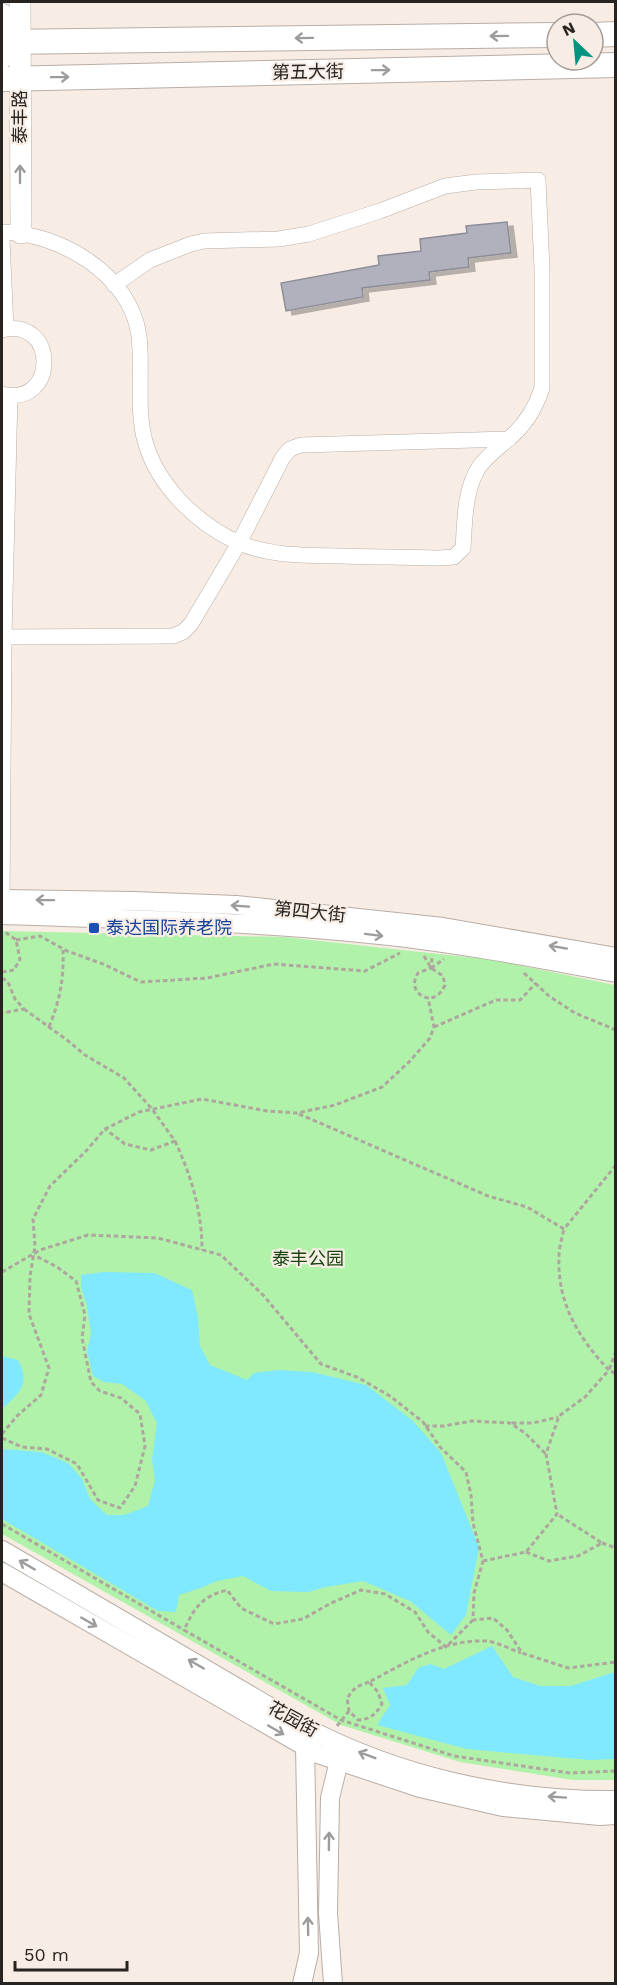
<svg xmlns="http://www.w3.org/2000/svg" width="617" height="1985" font-family="'Work Sans','Noto Sans SC',sans-serif">
	<style>
		.green { fill: #b0f2a9 }
		.water { fill: #80e8ff }
		.building { fill: #b1b1bd; stroke: #8e8e99; stroke-width: 1.5; filter: url(#shadow) }
		.lines { fill: none; stroke-linecap: round; stroke-linejoin: round }
		.minor-casing { stroke: #b8aea6; stroke-width: 16 }
		.tertiary-casing { stroke: #b8aea6; stroke-width: 20 }
		.secondary-casing { stroke: #b8aea6; stroke-width: 22 }
		.primary-casing { stroke: #b8aea6; stroke-width: 26 }
		.path { stroke: #aea69f; stroke-width: 3; stroke-dasharray: 4.5 3; stroke-linecap: butt }
		.minor { stroke: #fff; stroke-width: 15 }
		.tertiary { stroke: #fff; stroke-width: 18 }
		.secondary { stroke: #fff; stroke-width: 21 }
		.primary { stroke: #fff; stroke-width: 24 }
		.oneway { stroke: #9e9c9b }
		.transit-dot { fill: #1a4fb4; stroke: #f8ede5; stroke-width: 2 }
		.labels { text-anchor: middle; stroke-width: 4.5; stroke-linejoin: round; paint-order: stroke }
		.street-label { font-size: 18px; fill: #272320; stroke: #f8ede5 }
		.transit-label { font-size: 18px; fill: #164399; stroke: #f8ede5; text-anchor: start }
		.park-label { font-size: 18px; fill: #174613; stroke: #f8ede5 }
	</style>
	<defs>
		<filter id="shadow"><feDropShadow dx="6" dy="4" stdDeviation="0" flood-color="#0004"/></filter>
	</defs>
	<rect width="100%" height="100%" fill="#f8ede5"/>
	<!-- green -->
	<path class="green" d="M2 931 284 937 494 960 615 985V1780H573L460 1762 341 1725 2 1534Z"/>
	<!-- water -->
	<path class="water" d="M104 1272 154 1273 192 1290 198 1317 200 1346 210 1365 247 1380 254 1373 279 1370 312 1372 366 1385 413 1421 441 1453 479 1547 466 1615 451 1635 410 1601 363 1581 326 1587 308 1592 271 1591 243 1576 217 1581 201 1588 179 1595 176 1612 158 1611 2 1519 3 1449 41 1452 68 1463 82 1479 90 1499 107 1515H124L148 1506 155 1480 152 1459 157 1423 145 1400 122 1384 104 1382 93 1376 87 1351 91 1334 87 1306 81 1287V1275Z
		M2 1356 18 1360C31 1384 20 1392 2 1409Z
		M492 1646 513 1677 540 1686H571L615 1672V1759L589 1760 467 1749 377 1725 390 1705 383 1688 407 1685 418 1668 430 1664 444 1669Z"/>
	<!-- building -->
	<path class="building" d="M507 222 511 253 468 258 469 267 429 272 430 280 362 288 363 297 286 311 281 283 379 265 378 256 421 251 420 239 467 233 466 226Z"/>
	<g class="lines">
		<!-- minor casing -->
		<g class="minor-casing">
			<path id="minor" d="M2 232C59 233 131 274 139 336 143 370 136 409 145 441 157 485 196 523 237 542 270 557 309 555 344 556 376 557 408 557 440 558L454 557 463 548C465 521 464 491 479 467 486 457 497 449 506 441 524 427 535 410 542 388V269L538 180 476 182 445 186 380 211 309 234 279 239 204 241 191 244 150 260 114 285
				M2 239 6 329
				M2 330C58 316 58 408 2 394
				M4 637 173 636 183 632 191 624 239 543 283 457 290 449 301 445 509 439
				M2 904 4 637 10 396"/>
		</g>
		<!-- tertiary casing -->
		<g class="tertiary-casing">
			<path id="tertiary" d="M2 899 133 901 236 905 443 927 616 957
				M2 915C121 919 241 921 360 933 446 941 531 957 616 973
				M2 1550 301 1725C396 1776 507 1801 616 1800
				M2 1572 318 1754 420 1788 503 1807 600 1816 616 1815
				M302 1984 309 1953 305 1747
				M333 1984 328 1913 330 1798 339 1761"/>
		</g>
		<!-- secondary casing -->
		<g class="secondary-casing">
			<path id="secondary" d="M20 2 21 233
				M2 14V58"/>
		</g>
		<!-- primary casing -->
		<g class="primary-casing">
			<path id="primary" d="M593 35 616 34
				M2 42 557 35
				M2 79 616 65"/>
		</g>
		<!-- path -->
		<path class="path" d="M16 940 40 936 67 951 103 964 141 982 207 978 274 964 365 971 400 953
			M424 956 431 968 443 976 445 985C441 993 437 998 428 998
			M431 968 444 959
			M2 972 14 970 20 959 16 940 5 932
			M524 973 549 996 575 1013 616 1030
			M2 978 8 982 15 999 24 1009 2 1013
			M24 1009 67 1040 85 1055 124 1078 152 1109 175 1141 151 1150 125 1144 105 1129
			M49 1027C60 1000 64 979 63 950
			M434 1027 496 1000H520L536 983
			M299 1114 488 1196 527 1207 564 1229 616 1165
			M175 1141C191 1175 202 1211 202 1250
			M2 1272 40 1250 88 1235 158 1238 221 1255 263 1295 321 1364 357 1377 390 1396 423 1422 440 1447 466 1472 471 1495 473 1523 483 1561 474 1593 473 1620 493 1618 507 1630 522 1653 568 1668 616 1662
			M616 1351 609 1370 616 1374
			M512 1423H533L558 1417
			M425 1426H444L472 1421 510 1423 525 1433 546 1454
			M2 1434 17 1416 41 1395 49 1368 29 1314 30 1276 35 1246 33 1219 50 1186 86 1151 105 1129 139 1112 202 1099 267 1111 297 1113 335 1105 382 1087 409 1062 430 1038 434 1027 428 998C415 995 411 984 418 973L431 968 432 958
			M2 1438 22 1447 47 1449 77 1464 98 1500 120 1508 135 1486 145 1446 140 1414 121 1398 100 1391 91 1382 82 1338 85 1315 76 1281 57 1267 34 1255
			M2 1524 184 1630
			M602 1543 616 1548
			M526 1552 549 1561 578 1556 602 1543 557 1514
			M483 1561 526 1552 557 1514 546 1454 559 1416 585 1397 609 1370C579 1339 557 1303 559 1257 559 1248 562 1238 564 1229
			M473 1620 446 1647 428 1632 415 1612 385 1594 361 1590 331 1603 303 1619 274 1624 241 1608 227 1590C201 1597 195 1607 184 1630L341 1720 454 1756 570 1773 616 1771
			M369 1682 356 1687 347 1698 349 1711 358 1720C371 1719 375 1715 382 1704L378 1692 369 1682C405 1663 444 1639 486 1641 497 1642 510 1649 521 1653
			M337 1726 349 1711"/>
		<!-- minor -->
		<use href="#minor" class="minor"/>
		<!-- tertiary -->
		<use href="#tertiary" class="tertiary"/>
		<!-- secondary -->
		<use href="#secondary" class="secondary"/>
		<!-- primary -->
		<use href="#primary" class="primary"/>
	</g>
	<!-- one-way arrows -->
	<defs><path id="oneway-shaft" d="M-6 0H5M1.5-3L5.5 0L1.5 3" fill="none" stroke-width="1.6" stroke-linecap="round" stroke-linejoin="round" transform="scale(1.5)"/></defs>
	<g class="oneway">
		<use href="#oneway-shaft" transform="translate(499 36) rotate(179)"/>
		<use href="#oneway-shaft" transform="translate(304 38) rotate(179)"/>
		<use href="#oneway-shaft" transform="translate(381 70) rotate(-1)"/>
		<use href="#oneway-shaft" transform="translate(60 77) rotate(-1)"/>
		<use href="#oneway-shaft" transform="translate(20 174) rotate(-90)"/>
		<use href="#oneway-shaft" transform="translate(45 900) rotate(-179)"/>
		<use href="#oneway-shaft" transform="translate(240 906) rotate(-176)"/>
		<use href="#oneway-shaft" transform="translate(374 935) rotate(7)"/>
		<use href="#oneway-shaft" transform="translate(558 947) rotate(-170)"/>
		<use href="#oneway-shaft" transform="translate(27 1565) rotate(-150)"/>
		<use href="#oneway-shaft" transform="translate(89 1622) rotate(30)"/>
		<use href="#oneway-shaft" transform="translate(196 1664) rotate(-150)"/>
		<use href="#oneway-shaft" transform="translate(276 1730) rotate(30)"/>
		<use href="#oneway-shaft" transform="translate(367 1755) rotate(-159)"/>
		<use href="#oneway-shaft" transform="translate(557 1797) rotate(-176)"/>
		<use href="#oneway-shaft" transform="translate(329 1841) rotate(-89)"/>
		<use href="#oneway-shaft" transform="translate(308 1926) rotate(-91)"/>
	</g>
	<!-- markers -->
	<rect class="transit-dot" x="88" y="922" width="12" height="12" rx="3"/>
	<g class="labels">
		<!-- street labels -->
		<g class="street-label">
			<text transform="translate(308 72) rotate(-1)" y="6">第五大街</text>
			<text transform="translate(20 117) rotate(-90)" y="6">泰丰路</text>
			<text transform="translate(310 912) rotate(6)" y="6">第四大街</text>
			<text transform="translate(293 1719) rotate(29)" y="6">花园街</text>
		</g>
		<!-- transit labels -->
		<g class="transit-label">
			<text x="106" y="934">泰达国际养老院</text>
		</g>
		<!-- park labels -->
		<g class="park-label">
			<text x="308" y="1265">泰丰公园</text>
		</g>
	</g>
	<!-- border -->
	<rect width="617" height="1985" fill="none" stroke="#272320" stroke-width="6"/>
	<!-- north arrow -->
	<g transform="translate(575 42) rotate(334)"><circle r="28" fill="#f8ede5" stroke="#a49c96" stroke-width="1.5"/>
	<path d="M0-4.5L10 22L0 15L-10 22Z" fill="#039481"/>
	<text y="-9" font-size="16" font-weight="bold" text-anchor="middle" fill="#272320">N</text>
	</g>
	<!-- scale -->
	<path d="M15 1961v9h112v-9" fill="none" stroke="#272320" stroke-width="3"/>
	<text x="24" y="1961" font-size="18" fill="#272320" stroke="#f8ede5" stroke-width="4.5" paint-order="stroke">50 m</text>
</svg>
